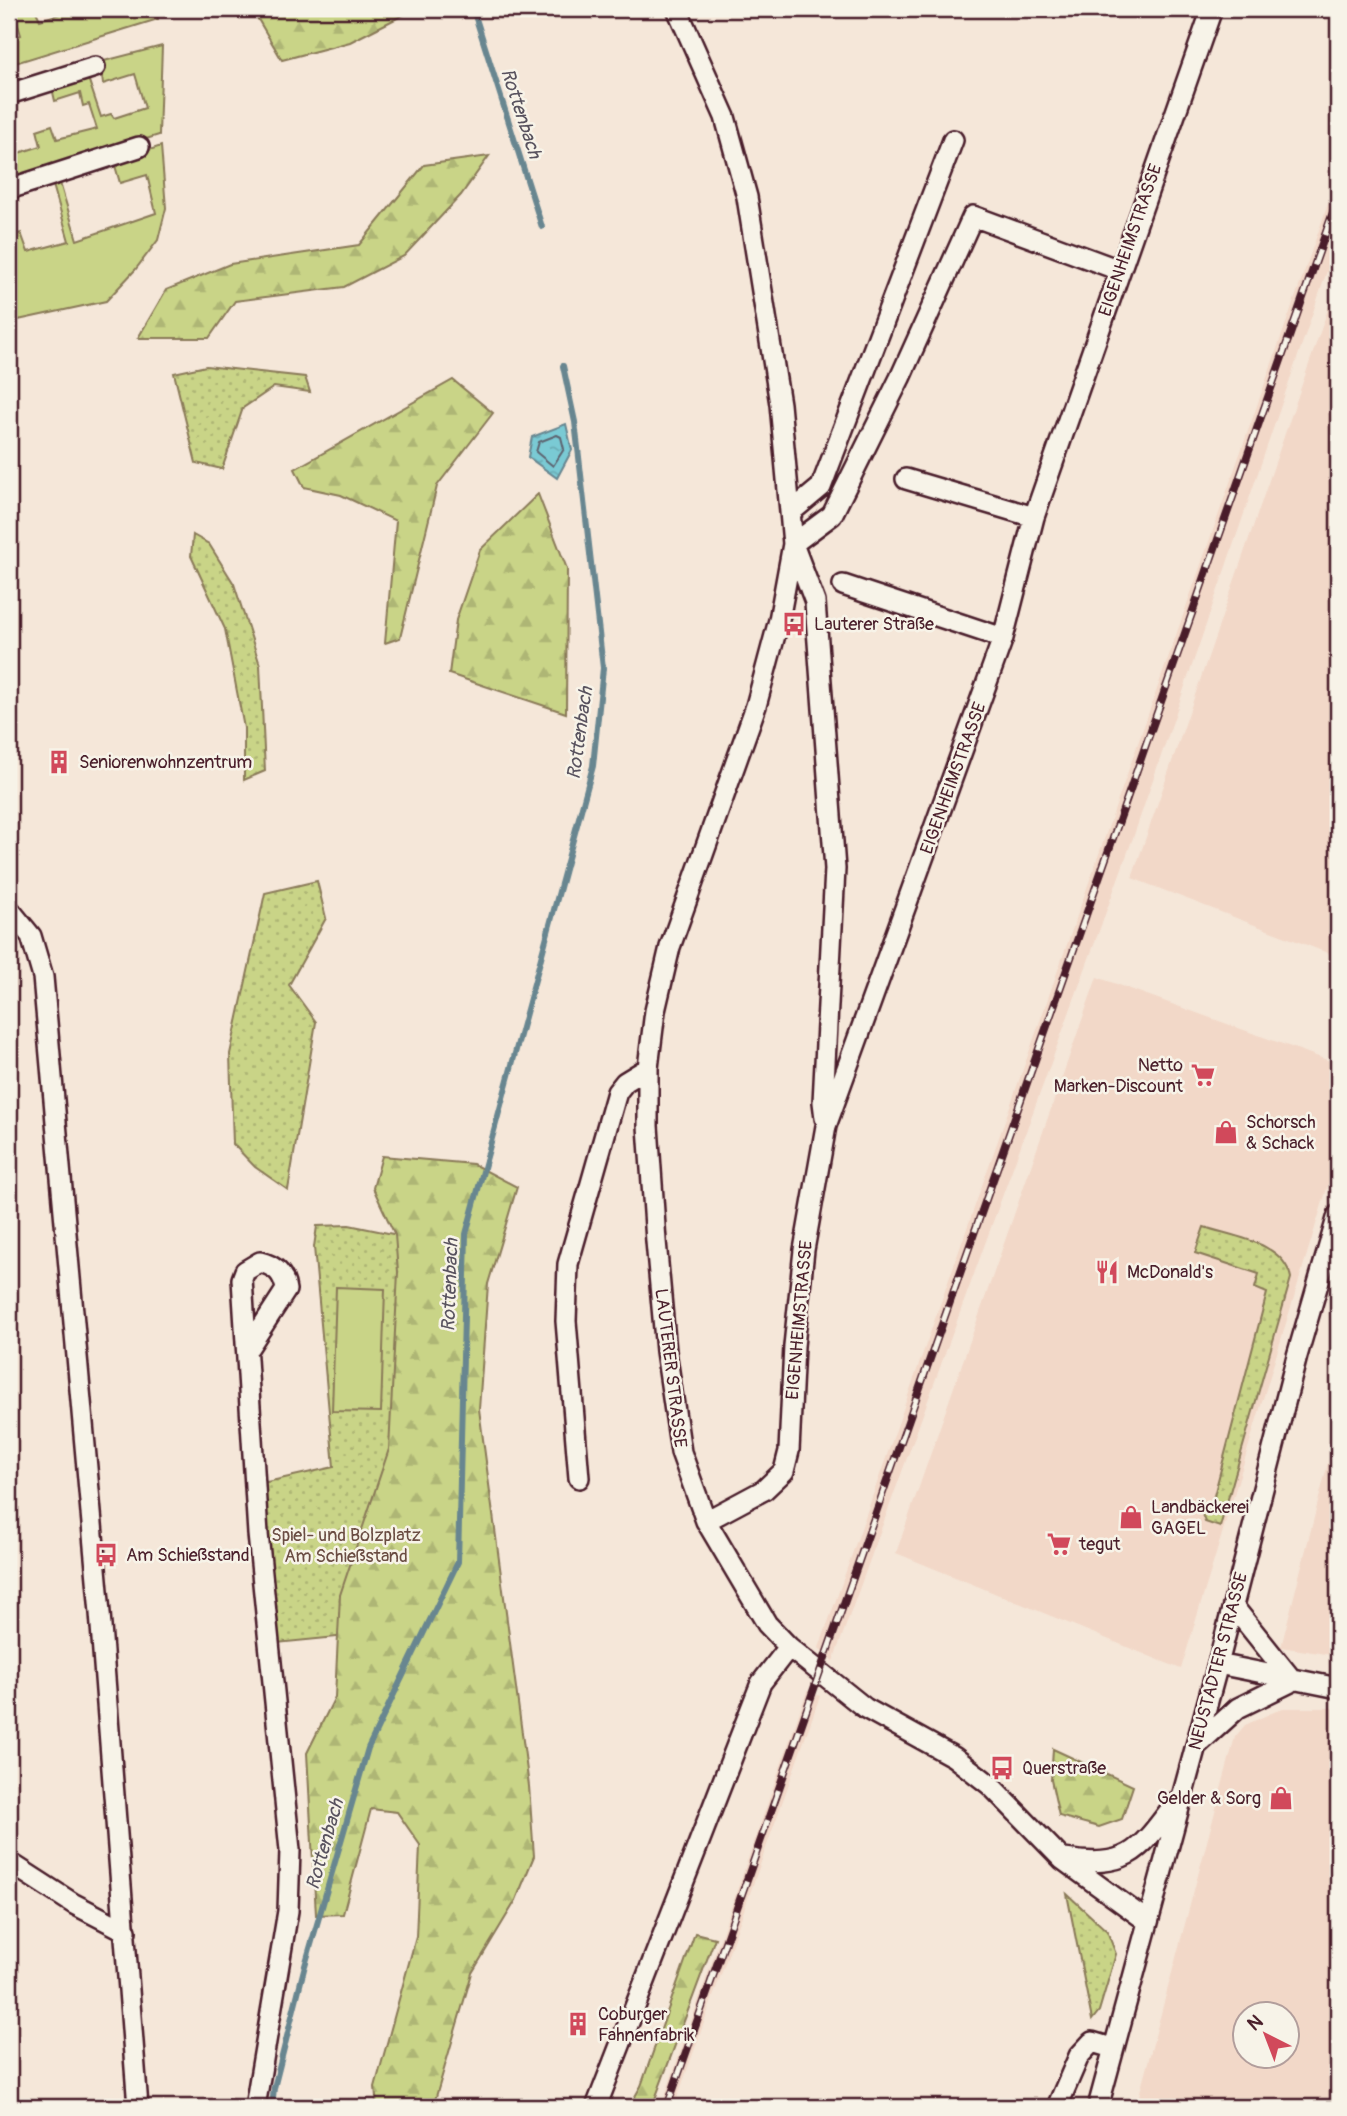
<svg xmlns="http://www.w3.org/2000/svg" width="1347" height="2116" font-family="Pangolin,sans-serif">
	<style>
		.built { fill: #f2d8c8; fill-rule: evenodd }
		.grass { fill: url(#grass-dots); stroke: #8a7a59; stroke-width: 2 }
		.forest { fill: url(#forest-firs); stroke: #8a7a59; stroke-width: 2 }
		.garden { fill: #c9d487; stroke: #8a7a59; stroke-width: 2 }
		.water { fill: url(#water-ripples); stroke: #678690; stroke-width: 2 }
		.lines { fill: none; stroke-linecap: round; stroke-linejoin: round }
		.shore { stroke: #5d636f; stroke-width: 2 }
		.stream { stroke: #678690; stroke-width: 6 }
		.minor-casing { stroke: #4a1f2b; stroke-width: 24 }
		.minor { stroke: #f7f3e8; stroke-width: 19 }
		.rail-casing { stroke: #4a1f2b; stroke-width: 8 }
		.rail { stroke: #f7f3e8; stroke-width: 5; stroke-dasharray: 16; stroke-linecap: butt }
		.labels { text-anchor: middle; stroke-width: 5; stroke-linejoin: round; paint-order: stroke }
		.street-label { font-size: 18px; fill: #4a1f2b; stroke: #f7f3e8 }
		.poi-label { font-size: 18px; fill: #4a1f2b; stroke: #f7f3e8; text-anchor: start }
		.park-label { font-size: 18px; fill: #6a4c42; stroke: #f7f3e8 }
		.water-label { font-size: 19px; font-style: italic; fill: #58525e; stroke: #f7f3e8 }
	</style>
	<defs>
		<pattern id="grass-dots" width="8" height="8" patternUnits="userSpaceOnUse" patternTransform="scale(1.75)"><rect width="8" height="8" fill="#c9d487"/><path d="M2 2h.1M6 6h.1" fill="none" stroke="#aeb675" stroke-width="1.8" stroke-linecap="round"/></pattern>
		<pattern id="forest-firs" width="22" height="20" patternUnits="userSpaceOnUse" patternTransform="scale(1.75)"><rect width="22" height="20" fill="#c9d487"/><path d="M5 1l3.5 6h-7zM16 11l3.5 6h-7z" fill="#aeb675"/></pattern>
		<pattern id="water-ripples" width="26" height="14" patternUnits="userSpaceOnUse" patternTransform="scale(1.75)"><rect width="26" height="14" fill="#7acad4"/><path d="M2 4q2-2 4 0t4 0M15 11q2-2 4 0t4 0" fill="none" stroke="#6badb6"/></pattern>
	</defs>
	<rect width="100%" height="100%" fill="#f5e7d9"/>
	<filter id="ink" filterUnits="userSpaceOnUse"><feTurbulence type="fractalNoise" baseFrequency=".0143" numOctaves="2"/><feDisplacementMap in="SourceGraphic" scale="14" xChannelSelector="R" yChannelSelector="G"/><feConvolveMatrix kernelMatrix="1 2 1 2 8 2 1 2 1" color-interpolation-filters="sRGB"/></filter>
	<g filter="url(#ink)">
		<!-- built -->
		<path class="built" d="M1338 176V239L1134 835 833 1661 819 1648Z
			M1338 280V957L1132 878Z
			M1097 977 1338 1064V1152L1181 1669 896 1553Z
			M1338 1424V1656L1281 1647Z
			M807 1691 820 1696 674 2107H661Z
			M1283 1708H1338V2107H1136L1235 1737 1245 1725ZM1288 2014V2056H1246V2014Z"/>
		<!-- grass -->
		<path class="grass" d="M206 366 305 377 310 392 274 387 243 408 222 469 196 463 174 373Z
			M193 535 209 544 234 584 260 665 265 771 244 780V728L225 629 191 556Z
			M317 881 326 918 289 985 316 1022 288 1190 255 1167 233 1144 230 1054 265 893Z
			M349 1225 432 1242 397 1631 277 1643 262 1483 334 1467 314 1247 317 1226Z
			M1204 1227C1234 1237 1284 1242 1291 1278L1220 1527 1205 1522 1200 1509 1210 1511 1267 1293 1255 1288 1259 1274 1195 1253Z
			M1067 1894 1107 1931 1116 1954 1099 2011 1092 2020Z"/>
		<!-- forest -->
		<path class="forest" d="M252 9H415L350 42 282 60Z
			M489 156 461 195 404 256 344 287 235 301 209 338H138L166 290 230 264 359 245 424 165Z
			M453 380 493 413 437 486 400 638 385 643 396 521 341 495 304 487 295 469Z
			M538 494 567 569 566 713 449 674 456 620 480 550Z
			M382 1156 473 1164 517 1187 488 1284 479 1409 529 1786 534 1856 516 1900 472 1973 433 2107H377L375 2087 416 1937 420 1845 397 1812 371 1809 343 1914 316 1915 307 1753 335 1697 340 1595 389 1449 398 1272 395 1235 373 1188Z
			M1053 1749 1133 1786 1122 1819 1099 1827 1059 1816 1051 1780Z
			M695 1933 715 1938 652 2107H629L641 2086Z"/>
		<!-- garden -->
		<path class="garden" d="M13 9H35L40 20 76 9H156L158 19 9 65V39L21 35Z
			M162 46 159 135 9 182V156L41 146 37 130 52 125 57 139 97 129 89 104 83 106 80 93 55 101 52 88 88 78 101 117 111 114 114 118 145 108 135 74 103 84 100 62Z
			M161 146 166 208 158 240 135 270 106 301 9 322V253L12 252 9 237 21 233 28 252 69 241 53 185 60 183 77 240 156 213 147 175 120 183 114 162Z
			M336 1287 385 1289 381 1412 332 1411Z"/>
		<!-- water -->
		<path class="water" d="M566 424 572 450 557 478 528 457 532 437Z"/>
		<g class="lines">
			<!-- shore -->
			<path class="shore" d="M557 435 561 437 564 449 553 466 536 452 539 442Z"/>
			<!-- stream -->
			<path class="stream" d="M473 9 542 227
				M272 2107 274 2088 304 1969 368 1748 458 1562 466 1234 593 766 603 668 575 422 563 366"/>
			<!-- minor casing -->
			<g class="minor-casing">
				<path id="minor" d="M677 9 725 117 747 197 780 404 793 544 779 620 756 706 670 947 655 1011 648 1068V1126L656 1241 666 1351 681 1452 706 1521 767 1624 789 1647 865 1708 954 1757 990 1785 1062 1859 1147 1921
					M9 94 95 67
					M9 189 139 147
					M906 479 1034 517
					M791 512 821 487 953 140
					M843 585 1003 638
					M9 909 31 936 43 977 100 1613 138 2107
					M825 1118 823 1102 835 869 815 602 793 544 832 515 900 378 973 216 1119 270
					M249 1347 286 1290C284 1274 276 1266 260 1262L245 1271 242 1279 258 1534 290 1850 288 1911 255 2107
					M579 1478 566 1321 568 1264 617 1092 625 1082 648 1068
					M706 1521 764 1490 784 1471 789 1451 794 1346 804 1250 826 1126 1003 638 1034 517 1212 9
					M1233 1606 1293 1681
					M1218 1664 1338 1688
					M1196 1746 1238 1708 1293 1681
					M1064 1859C1129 1869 1139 1851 1176 1802
					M9 1862 74 1904 126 1931
					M596 2107 761 1683 789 1647
					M1057 2107 1079 2056 1092 2042 1112 2048
					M1098 2107 1218 1664 1297 1356 1338 1215"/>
			</g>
			<!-- minor -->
			<use href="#minor" class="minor"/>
			<!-- rail casing -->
			<g class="rail-casing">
				<path id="rail" d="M667 2107 1338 198"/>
			</g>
			<!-- rail -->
			<use href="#rail" class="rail"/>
		</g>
	</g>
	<!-- icons -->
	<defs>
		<g id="bus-bare" transform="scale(1.89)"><path d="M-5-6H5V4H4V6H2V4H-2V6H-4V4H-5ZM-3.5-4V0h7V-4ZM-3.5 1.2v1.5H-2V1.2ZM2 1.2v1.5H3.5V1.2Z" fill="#d1495b" stroke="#f7f3e8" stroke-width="2.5" paint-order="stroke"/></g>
		<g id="building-bare" transform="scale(1.89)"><path d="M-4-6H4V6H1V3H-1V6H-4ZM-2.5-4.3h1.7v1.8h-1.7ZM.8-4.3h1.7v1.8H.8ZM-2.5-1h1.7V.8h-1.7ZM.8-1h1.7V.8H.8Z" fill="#d1495b" stroke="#f7f3e8" stroke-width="2.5" paint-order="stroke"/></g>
		<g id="supermarket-bare" transform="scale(1.89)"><path d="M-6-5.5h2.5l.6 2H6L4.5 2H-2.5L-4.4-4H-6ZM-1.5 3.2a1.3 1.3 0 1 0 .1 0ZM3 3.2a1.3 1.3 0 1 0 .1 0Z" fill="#d1495b" stroke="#f7f3e8" stroke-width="2.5" paint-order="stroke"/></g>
		<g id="shop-bare" transform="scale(1.89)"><path d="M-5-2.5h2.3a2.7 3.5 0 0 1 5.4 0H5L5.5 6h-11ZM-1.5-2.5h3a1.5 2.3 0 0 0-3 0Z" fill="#d1495b" stroke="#f7f3e8" stroke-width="2.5" paint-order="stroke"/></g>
		<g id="restaurant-bare" transform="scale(1.89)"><path d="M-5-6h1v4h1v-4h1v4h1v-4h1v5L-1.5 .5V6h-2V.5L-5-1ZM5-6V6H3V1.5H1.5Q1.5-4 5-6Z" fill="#d1495b" stroke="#f7f3e8" stroke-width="2.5" paint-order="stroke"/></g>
	</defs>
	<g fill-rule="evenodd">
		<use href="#bus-bare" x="794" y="624"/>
		<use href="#building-bare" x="59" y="762"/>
		<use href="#supermarket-bare" x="1203" y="1075"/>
		<use href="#shop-bare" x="1226" y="1132"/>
		<use href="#restaurant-bare" x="1107" y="1272"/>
		<use href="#shop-bare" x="1131" y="1517"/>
		<use href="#supermarket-bare" x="1059" y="1544"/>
		<use href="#bus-bare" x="106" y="1555"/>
		<use href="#bus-bare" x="1002" y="1768"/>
		<use href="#shop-bare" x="1281" y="1798"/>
		<use href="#building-bare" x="578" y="2024"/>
	</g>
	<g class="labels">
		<!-- street labels -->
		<g class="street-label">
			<text transform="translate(1130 240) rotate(-71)" y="6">EIGENHEIMSTRASSE</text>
			<text transform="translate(953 778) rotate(-70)" y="6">EIGENHEIMSTRASSE</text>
			<text transform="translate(799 1320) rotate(-85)" y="6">EIGENHEIMSTRASSE</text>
			<text transform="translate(671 1368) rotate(83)" y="6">LAUTERER STRASSE</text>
			<text transform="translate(1218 1661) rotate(-75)" y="6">NEUSTADTER STRASSE</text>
		</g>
		<!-- poi labels -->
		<g class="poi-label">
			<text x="814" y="630">Lauterer Straße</text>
			<text x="79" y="768">Seniorenwohnzentrum</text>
			<text x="1183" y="1071" text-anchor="end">Netto<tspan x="1183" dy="21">Marken-Discount</tspan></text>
			<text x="1246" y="1128">Schorsch<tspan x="1246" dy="21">&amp; Schack</tspan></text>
			<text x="1127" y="1278">McDonald's</text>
			<text x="1151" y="1513">Landbäckerei<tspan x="1151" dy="21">GAGEL</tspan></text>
			<text x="1079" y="1550">tegut</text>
			<text x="126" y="1561">Am Schießstand</text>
			<text x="1022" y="1774">Querstraße</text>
			<text x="1261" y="1804" text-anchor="end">Gelder &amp; Sorg</text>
			<text x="598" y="2020">Coburger<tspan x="598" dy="21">Fahnenfabrik</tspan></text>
		</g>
		<!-- park labels -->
		<g class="park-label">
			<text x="346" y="1541">Spiel- und Bolzplatz<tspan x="346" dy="21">Am Schießstand</tspan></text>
		</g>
		<!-- water labels -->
		<g class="water-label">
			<text transform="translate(522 113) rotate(72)" y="7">Rottenbach</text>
			<text transform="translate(579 733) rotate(-82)" y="7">Rottenbach</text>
			<text transform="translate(449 1285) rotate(-88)" y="7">Rottenbach</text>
			<text transform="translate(324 1844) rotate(-74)" y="7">Rottenbach</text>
		</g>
	</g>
	<!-- margin -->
	<rect width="1347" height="2116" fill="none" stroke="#f7f3e8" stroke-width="35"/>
	<rect x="18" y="18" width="1312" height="2081" fill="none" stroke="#4a1f2b" stroke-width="2.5" filter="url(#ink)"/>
	<!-- north arrow -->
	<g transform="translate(1266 2035) rotate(318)"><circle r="33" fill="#f7f3e8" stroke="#b29e9c" stroke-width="2"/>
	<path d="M0-5L12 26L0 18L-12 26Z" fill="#d1495b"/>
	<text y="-10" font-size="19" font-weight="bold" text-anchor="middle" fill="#4a1f2b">N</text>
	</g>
</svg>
